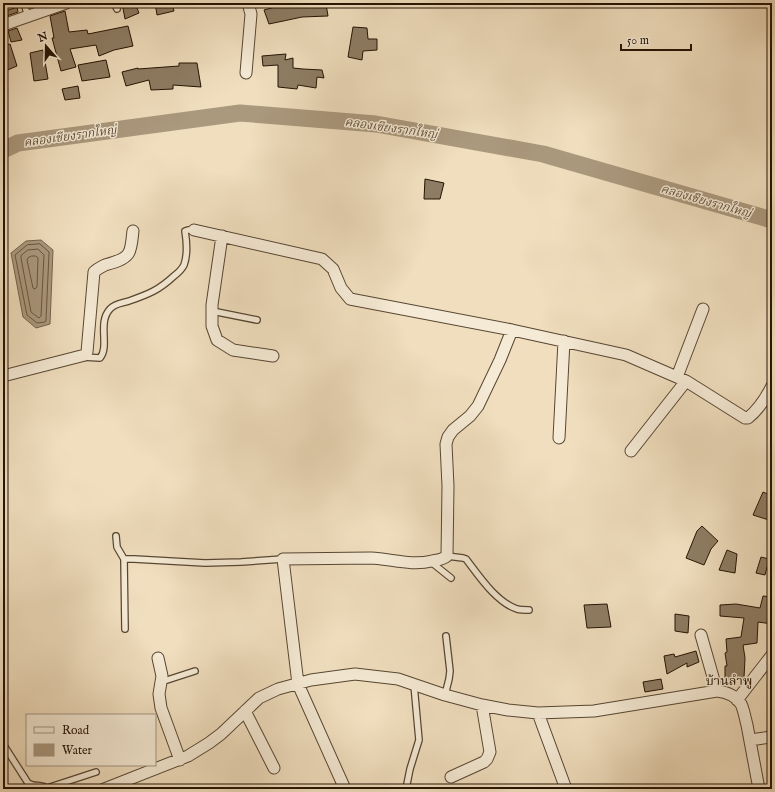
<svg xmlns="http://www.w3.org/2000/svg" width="775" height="792" font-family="'IM FELL English','Noto Serif Thai',serif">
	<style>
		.water { fill: #ab997e; stroke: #75634d }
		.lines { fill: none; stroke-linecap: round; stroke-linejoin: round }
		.shore { stroke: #685640; stroke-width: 1 }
		.river { stroke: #ab997e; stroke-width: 17 }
		.building { fill: #8e7d64; stroke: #241303 }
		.lane-casing { stroke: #574632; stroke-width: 8 }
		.street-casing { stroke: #574632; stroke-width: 13 }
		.lane { stroke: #f5ead5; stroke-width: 5.5 }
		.street { stroke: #f5ead5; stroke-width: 11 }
		.labels { text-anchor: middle; stroke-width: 3; stroke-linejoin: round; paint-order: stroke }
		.water-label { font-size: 12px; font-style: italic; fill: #614f3a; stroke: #f5ead5 }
		.quarter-label { font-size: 13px; fill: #241303; stroke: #f5ead5 }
	</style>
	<rect width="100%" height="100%" fill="#f0debe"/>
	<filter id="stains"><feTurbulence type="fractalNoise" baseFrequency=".005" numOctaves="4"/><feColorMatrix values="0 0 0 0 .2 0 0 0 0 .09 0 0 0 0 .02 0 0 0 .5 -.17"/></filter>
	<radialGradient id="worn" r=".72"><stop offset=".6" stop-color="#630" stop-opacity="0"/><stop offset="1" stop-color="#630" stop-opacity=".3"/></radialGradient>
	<!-- water -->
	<path class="water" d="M41 240 53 250 50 324 36 328 23 317 11 253 26 241Z"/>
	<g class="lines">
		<!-- shore -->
		<path class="shore" d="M40 244 49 252V253L46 320 45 322 37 323 27 315 15 255 27 245Z
			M28 250 38 249 44 255 41 316 39 318 31 312 21 258V256Z
			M32 256H36L38 258 37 287 35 289 33 288 27 260 28 258Z"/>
		<!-- river -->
		<path class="river" d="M3 150 18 143 240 113 376 124 543 154 772 220"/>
	</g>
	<!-- building -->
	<path class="building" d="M122 3H135L139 13 125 19Z
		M155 3H172L174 11 157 15Z
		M290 3H295L296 6 326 4 328 16 302 17 288 20 269 24 264 10Z
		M17 7 18 12 4 17 3 12Z
		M65 11 69 32 87 30 88 34 128 26 133 46 114 50 99 56 96 45 70 49 76 67 61 71 52 38H54L50 16Z
		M353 27 367 28 368 39H377V50L363 51 362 60 348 57Z
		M17 28 22 40 11 42 8 31Z
		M10 44 17 66 3 72V46Z
		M43 50 48 79 34 81 30 53Z
		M286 54 285 60 293 58V68L303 69 322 70 324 78 317 77 316 88 298 85 297 89 278 87V65L263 66 262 56Z
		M106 60 110 77 82 81 78 65Z
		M179 63H197L201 87 173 85V89L151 90 149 80 126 86 122 72 138 68V69L179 66Z
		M78 86 80 98 65 100 62 89Z
		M425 179 444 183 440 199H424Z
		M763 492 772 496V521L753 515Z
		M702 526 718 541 711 549 704 565 686 558 697 531Z
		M727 550 737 554 735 573 719 570Z
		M761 557 769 559 765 575 756 573Z
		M763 596 772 597V624L758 622 757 643 743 645 745 658 744 678 725 680V666H727L725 653 727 652 726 639 741 637 744 618 720 616V605L736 604 760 608Z
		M607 604 611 627 587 628 584 605Z
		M675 614 689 616 688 633 675 631Z
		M696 651 699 662 687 667V663L667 674 664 656 674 654 675 657Z
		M661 679 663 689 645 692 643 682Z"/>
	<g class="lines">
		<!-- lane casing -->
		<g class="lane-casing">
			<path id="lane" d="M24 3 28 17
				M114 3 117 9
				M212 311 257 320
				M83 357 100 358C110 346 97 323 110 309 115 303 123 303 129 301 149 294 159 290 174 276 178 273 182 269 184 265 188 254 187 243 185 231L188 230H194
				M116 536 117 547 124 559
				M447 556 463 558 466 559C479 576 496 602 517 609 521 610 525 610 529 610
				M431 562 451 578
				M125 629 124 559H134L205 563 241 562 283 559
				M161 682 195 671
				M445 695 449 679 450 671 446 636
				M3 744 28 783C35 788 42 783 47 789
				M47 788 96 772
				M406 789 410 769 419 740 414 685"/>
		</g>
		<!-- street casing -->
		<g class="street-casing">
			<path id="street" d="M3 25 66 3
				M246 73 251 14 248 3
				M194 230 322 259 333 269 341 288 350 299 512 330 626 355 686 381 745 418H748C758 410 766 398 772 386
				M222 236 212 305V326L217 340 233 350 273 356
				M3 376 85 355 87 352 94 272C97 269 101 267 105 265 112 263 124 260 128 254 132 249 132 237 133 231
				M677 377 703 309
				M559 438 564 341
				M631 451 686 381
				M701 635 717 691
				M158 658 162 676 159 694 161 708 180 760
				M737 700 772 655
				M245 711 274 768
				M538 713 566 789
				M750 740 771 737 772 734
				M451 777 484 762 487 759 490 752 482 705
				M104 789 188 756 209 743 221 734 259 698 278 689 311 680 355 674 398 679 445 695 482 705 508 710 538 713 594 711 717 691C726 692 736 696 741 704 744 710 745 718 747 725 751 746 755 768 759 789
				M345 789 298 684 283 559 371 558C392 559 411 566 432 561 437 560 442 560 447 556L448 486 446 444 448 437 453 430 470 416 478 406 500 360 512 330"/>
		</g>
		<!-- lane -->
		<use href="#lane" class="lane"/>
		<!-- street -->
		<use href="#street" class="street"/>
	</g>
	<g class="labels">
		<!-- water labels -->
		<g class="water-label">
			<text transform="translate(391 128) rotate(8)" y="4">คลองเชียงรากใหญ่</text>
			<text transform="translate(70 136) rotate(-8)" y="4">คลองเชียงรากใหญ่</text>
			<text transform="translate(706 201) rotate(16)" y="4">คลองเชียงรากใหญ่</text>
		</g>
		<!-- quarter labels -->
		<g class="quarter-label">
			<text x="729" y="685">บ้านลำพู</text>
		</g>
	</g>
	<!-- margin -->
	<rect width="775" height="792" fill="none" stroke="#f0debe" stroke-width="16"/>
	<rect x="4" y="4" width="767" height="784" fill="none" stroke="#241303" stroke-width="2"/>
	<rect x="8" y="8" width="759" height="776" fill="none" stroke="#241303"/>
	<!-- legend -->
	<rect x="26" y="714" width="130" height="52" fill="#f5ead5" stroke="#a19481"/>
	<rect x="34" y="727" width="20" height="6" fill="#f5ead5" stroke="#a19481"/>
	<text x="62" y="734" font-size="12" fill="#241303">Road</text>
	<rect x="34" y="744" width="20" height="12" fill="#ab997e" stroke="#a19481"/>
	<text x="62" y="754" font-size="12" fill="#241303">Water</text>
	<!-- north arrow -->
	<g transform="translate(46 46) rotate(340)" stroke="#f5ead5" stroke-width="3" paint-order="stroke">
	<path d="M0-3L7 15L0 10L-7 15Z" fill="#241303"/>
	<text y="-6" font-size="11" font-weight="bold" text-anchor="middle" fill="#241303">N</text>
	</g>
	<!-- scale -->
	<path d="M621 44v6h70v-6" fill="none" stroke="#241303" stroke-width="2"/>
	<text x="627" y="44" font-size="12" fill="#241303" stroke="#f5ead5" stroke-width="3" paint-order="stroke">50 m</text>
	<rect width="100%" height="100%" filter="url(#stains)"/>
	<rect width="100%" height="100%" fill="url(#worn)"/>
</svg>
